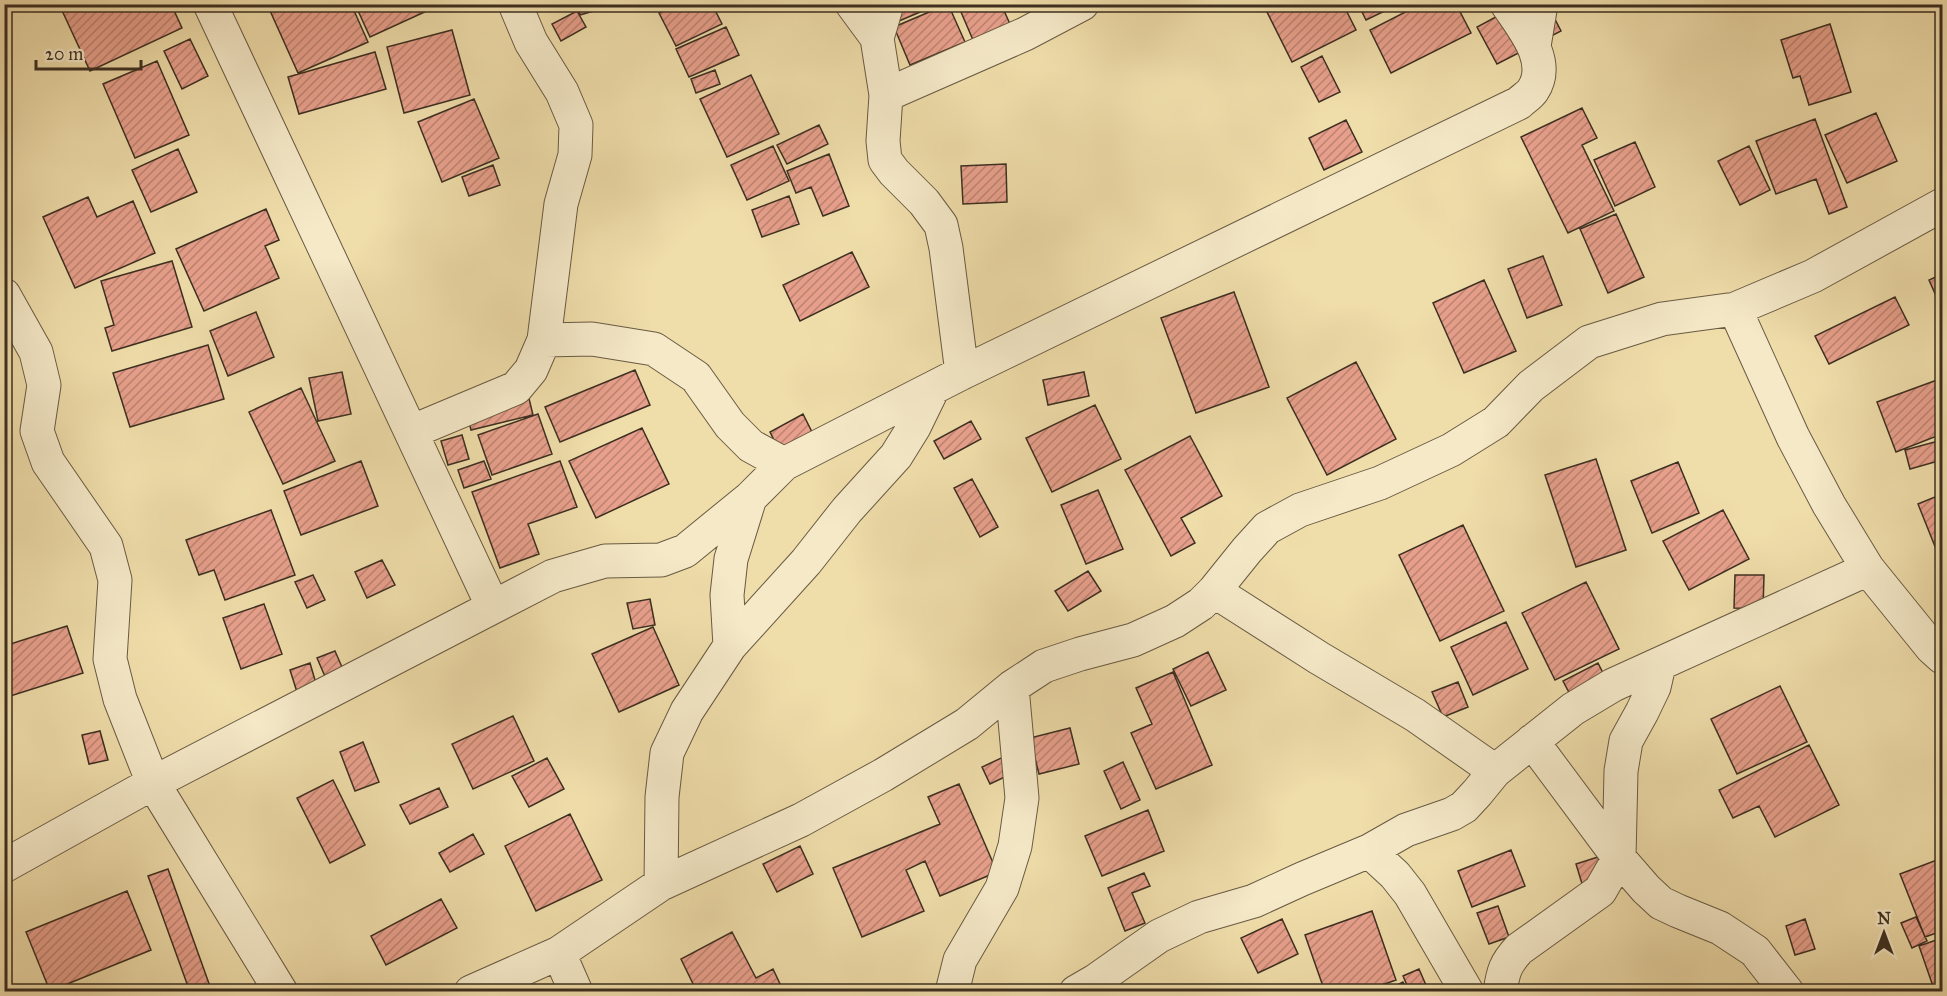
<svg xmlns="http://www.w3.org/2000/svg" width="1947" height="996" font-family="'IM FELL Great Primer',serif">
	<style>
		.building { fill: url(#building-hatch); stroke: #3c2f21; stroke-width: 1.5 }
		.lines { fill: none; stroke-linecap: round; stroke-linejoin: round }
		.minor-casing { stroke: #695a43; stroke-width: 35 }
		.minor { stroke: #f5e9c8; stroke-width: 33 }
	</style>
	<defs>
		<pattern id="building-hatch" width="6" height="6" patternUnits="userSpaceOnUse" patternTransform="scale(1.5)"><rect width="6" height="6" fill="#e8a08c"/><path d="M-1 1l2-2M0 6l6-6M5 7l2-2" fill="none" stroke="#bd8372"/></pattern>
	</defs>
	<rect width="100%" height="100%" fill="#efddaa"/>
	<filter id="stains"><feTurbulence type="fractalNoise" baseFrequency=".00333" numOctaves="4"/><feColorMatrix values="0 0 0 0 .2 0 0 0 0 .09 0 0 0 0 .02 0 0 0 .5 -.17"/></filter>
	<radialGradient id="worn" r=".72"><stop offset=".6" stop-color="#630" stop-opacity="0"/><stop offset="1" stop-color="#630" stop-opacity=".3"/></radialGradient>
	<!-- building -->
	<path class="building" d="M59 4H171L182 28 90 71Z
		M267 4H351L368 42 298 73Z
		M355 4H442L370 37Z
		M577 4H617L580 15Z
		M678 4H712L722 24 676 46 659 13Z
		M884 4H939L892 24Z
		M948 4 965 42 910 65 894 27Z
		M1001 4 1010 24 973 40 958 5Z
		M1263 4H1343L1356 30 1292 62Z
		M1358 4H1399L1366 20Z
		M1421 4H1456L1471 33 1391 73 1370 30Z
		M1520 4H1547L1561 31 1497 64 1477 27Z
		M577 11 586 27 561 41 552 24Z
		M1830 24 1851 92 1809 105 1800 76 1793 78 1781 40Z
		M726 27 739 55 689 77 676 49Z
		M452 30 470 95 404 113 387 47Z
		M190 39 208 76 182 89 164 51Z
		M375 52 386 89 299 114 288 77Z
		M1322 56 1340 92 1319 102 1301 67Z
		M157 61 189 135 135 158 103 84Z
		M715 70 720 84 696 93 691 79Z
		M751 75 779 134 727 157 700 99Z
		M474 99 499 158 442 182 418 122Z
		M1582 108 1597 138 1582 145 1614 211 1568 233 1521 137Z
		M1876 113 1897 161 1847 183 1825 135Z
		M1815 119 1847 207 1829 214 1816 179 1776 194 1756 141Z
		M1346 120 1362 152 1324 170 1309 138Z
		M819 125 828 144 787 164 777 145Z
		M1635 142 1655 187 1615 206 1594 160Z
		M773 146 789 181 747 200 731 165Z
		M1749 146 1770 190 1740 205 1718 161Z
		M178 149 197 192 151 212 132 170Z
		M829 154 849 206 823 216 811 187 796 193 787 171Z
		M1006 164 1007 202 963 204 961 166Z
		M493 165 500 185 469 196 462 177Z
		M789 196 799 224 762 237 752 210Z
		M88 197 97 217 133 201 155 253 75 288 43 217Z
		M266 209 279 240 265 246 279 278 204 311 176 249Z
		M1616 214 1644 277 1608 293 1580 229Z
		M852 252 869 287 800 321 783 285Z
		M1543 256 1562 305 1527 318 1508 269Z
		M172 261 192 327 112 351 105 328 114 325 101 281Z
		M1942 274V296L1937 298 1929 280Z
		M1484 280 1516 351 1464 373 1433 303Z
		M1234 292 1269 387 1196 413 1161 318Z
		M1895 297 1909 325 1829 364 1815 336Z
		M256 312 274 357 228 376 210 331Z
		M208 345 224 399 130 427 113 373Z
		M1356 362 1396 439 1327 475 1287 398Z
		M635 370 650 405 560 442 545 407Z
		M342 372 351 414 318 421 309 378Z
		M1084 372 1089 396 1048 405 1043 380Z
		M524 378 533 415 471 430 462 393Z
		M1937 380 1942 393V434L1896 452 1877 402Z
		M301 388 335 461 283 484 249 412Z
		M1095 405 1121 459 1052 492 1026 438Z
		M538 414 552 454 492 475 478 435Z
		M803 414 812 432 779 450 770 432Z
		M971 421 981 439 944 459 934 441Z
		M642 428 669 484 596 518 569 461Z
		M462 435 469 459 448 465 441 441Z
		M1190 436 1222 496 1181 518 1195 543 1171 556 1125 470Z
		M1942 440V460L1910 469 1905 450Z
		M1596 459 1626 550 1576 567 1545 475Z
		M361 461 378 506 301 535 284 491Z
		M484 461 491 479 464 488 458 470Z
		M560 461 577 507 528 524 539 554 500 568 472 492Z
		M1678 462 1699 513 1652 533 1631 481Z
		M972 479 998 527 980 537 954 488Z
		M1098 490 1123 549 1086 564 1061 505Z
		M1942 494V546L1936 549 1918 504Z
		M271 510 295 575 225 600 214 570 199 575 186 540Z
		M1723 510 1749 559 1689 590 1663 541Z
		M1463 525 1504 611 1440 641 1399 555Z
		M382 560 395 585 367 598 355 572Z
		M1088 571 1101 591 1068 611 1055 591Z
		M313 575 325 600 307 608 295 582Z
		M1735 575H1764L1763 609 1734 608Z
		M1586 582 1619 649 1555 680 1522 613Z
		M650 599 655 625 633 629 627 603Z
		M264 604 282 654 241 669 223 618Z
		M1506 622 1528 669 1473 695 1451 647Z
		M67 626 83 673 4 698V646Z
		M653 627 679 685 619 712 592 654Z
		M335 651 345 674 327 681 317 658Z
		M1208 652 1226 690 1191 706 1173 669Z
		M310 663 317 687 297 692 290 670Z
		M1598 663 1608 683 1573 700 1563 681Z
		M1173 672 1212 765 1156 789 1131 733 1152 724 1136 688Z
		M1458 682 1468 707 1443 717 1432 692Z
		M1780 686 1807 742 1737 774 1711 719Z
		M513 716 534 761 473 789 452 744Z
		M1070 728 1079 764 1039 774 1030 738Z
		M100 731 108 760 89 764 82 735Z
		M363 742 379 782 355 791 340 752Z
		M1809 745 1839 805 1775 837 1759 806 1733 818 1719 790Z
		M1025 747 1032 764 990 784 982 767Z
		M547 758 564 789 529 807 512 776Z
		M1123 762 1140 800 1121 809 1104 771Z
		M333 780 365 845 330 863 297 798Z
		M959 784 997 872 940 896 925 861 906 870 924 911 862 937 833 868 940 824 928 797Z
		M439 788 448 807 410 824 400 805Z
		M1148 810 1164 851 1102 876 1085 836Z
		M570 814 602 880 536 911 505 846Z
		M473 834 484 854 450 872 439 853Z
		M800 846 813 874 777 892 763 864Z
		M1511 850 1525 886 1472 907 1458 871Z
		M1598 857 1609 894 1587 900 1576 864Z
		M1942 858V931L1925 937 1900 874Z
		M168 869 212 992H190L148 876Z
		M1144 873 1150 886 1132 893 1145 923 1125 931 1108 888Z
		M127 891 151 950 50 991 26 932Z
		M441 899 457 928 386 965 371 936Z
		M1498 906 1509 937 1489 944 1477 913Z
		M1372 911 1396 980 1362 992H1325L1305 935Z
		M1916 917 1927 941 1912 948 1901 923Z
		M1282 919 1298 954 1258 973 1241 938Z
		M1805 919 1815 949 1795 955 1786 926Z
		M732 932 756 978 773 969 781 986 770 992H697L681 959Z
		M1942 938V992H1935L1919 946Z
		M1419 969 1429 992H1410L1403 976Z
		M1403 982 1408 992H1384Z"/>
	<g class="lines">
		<!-- minor casing -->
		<g class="minor-casing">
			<path id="minor" d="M210 4 493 607
				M515 4 531 42 562 92 576 125 575 155 561 204 544 340 592 339 654 349 696 377 730 425 751 446 784 464
				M852 4 877 38
				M887 4 877 38 886 95 883 141 885 160 894 172 924 202 941 225 946 248 962 373
				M1534 46 1541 4
				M886 95 1025 34 1082 4
				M4 295 36 352 44 385 37 431 48 462 106 546 115 580 110 659 120 699 153 783 281 992
				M411 432 516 388 531 370 544 340
				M1868 569 1932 648 1942 657
				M1214 591 1319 658 1415 715 1495 771
				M730 646 727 595 731 559 750 498
				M1659 665 1654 687 1642 712 1626 741 1621 771 1619 858 1646 889 1661 903 1678 911 1720 928 1755 951 1787 992
				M1369 851 1395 875 1410 894 1467 992
				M4 866 153 783 553 576 605 561 661 560 685 551 750 498 784 464 962 373 1519 103C1523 99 1530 95 1533 90 1552 61 1522 27 1507 4
				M661 884 662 797 667 753 687 711 730 646 806 562 847 510 896 456 914 427 933 388
				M559 953 576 992
				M471 992 559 953 661 884 801 820 883 775 967 724 1012 687 1044 666 1080 654 1133 640 1175 621 1201 604 1214 591 1247 550 1267 528 1300 510 1380 483 1451 450 1496 422 1531 386 1589 342 1662 319 1735 309 1813 276 1942 205
				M952 992 960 960 1002 888 1015 846 1022 798 1012 687
				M1076 992 1095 981 1159 936 1199 917 1254 901 1302 879 1369 851 1406 830 1452 814 1464 807 1477 793 1495 771 1573 709 1613 685 1868 569 1829 505 1793 437 1735 309
				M1500 992C1503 972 1505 964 1519 949L1600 891 1619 858 1532 741"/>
		</g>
		<!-- minor -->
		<use href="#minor" class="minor"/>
	</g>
	<!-- margin -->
	<rect width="1947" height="996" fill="none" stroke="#efddaa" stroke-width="24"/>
	<rect x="6" y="6" width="1935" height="984" fill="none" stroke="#3c2f21" stroke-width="3"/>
	<rect x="12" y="12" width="1923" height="972" fill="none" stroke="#3c2f21" stroke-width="1.5"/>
	<!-- north arrow -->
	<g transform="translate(1884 933)" stroke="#f5e9c8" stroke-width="4.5" paint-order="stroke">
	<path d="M0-4.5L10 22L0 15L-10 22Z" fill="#3c2f21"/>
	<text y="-9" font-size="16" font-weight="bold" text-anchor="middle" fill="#3c2f21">N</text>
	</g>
	<!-- scale -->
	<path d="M36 60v9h105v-9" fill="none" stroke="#3c2f21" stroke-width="3"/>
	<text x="45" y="60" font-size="18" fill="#3c2f21" stroke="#f5e9c8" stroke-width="4.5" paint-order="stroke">20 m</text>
	<rect width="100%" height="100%" filter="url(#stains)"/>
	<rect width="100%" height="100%" fill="url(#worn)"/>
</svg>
